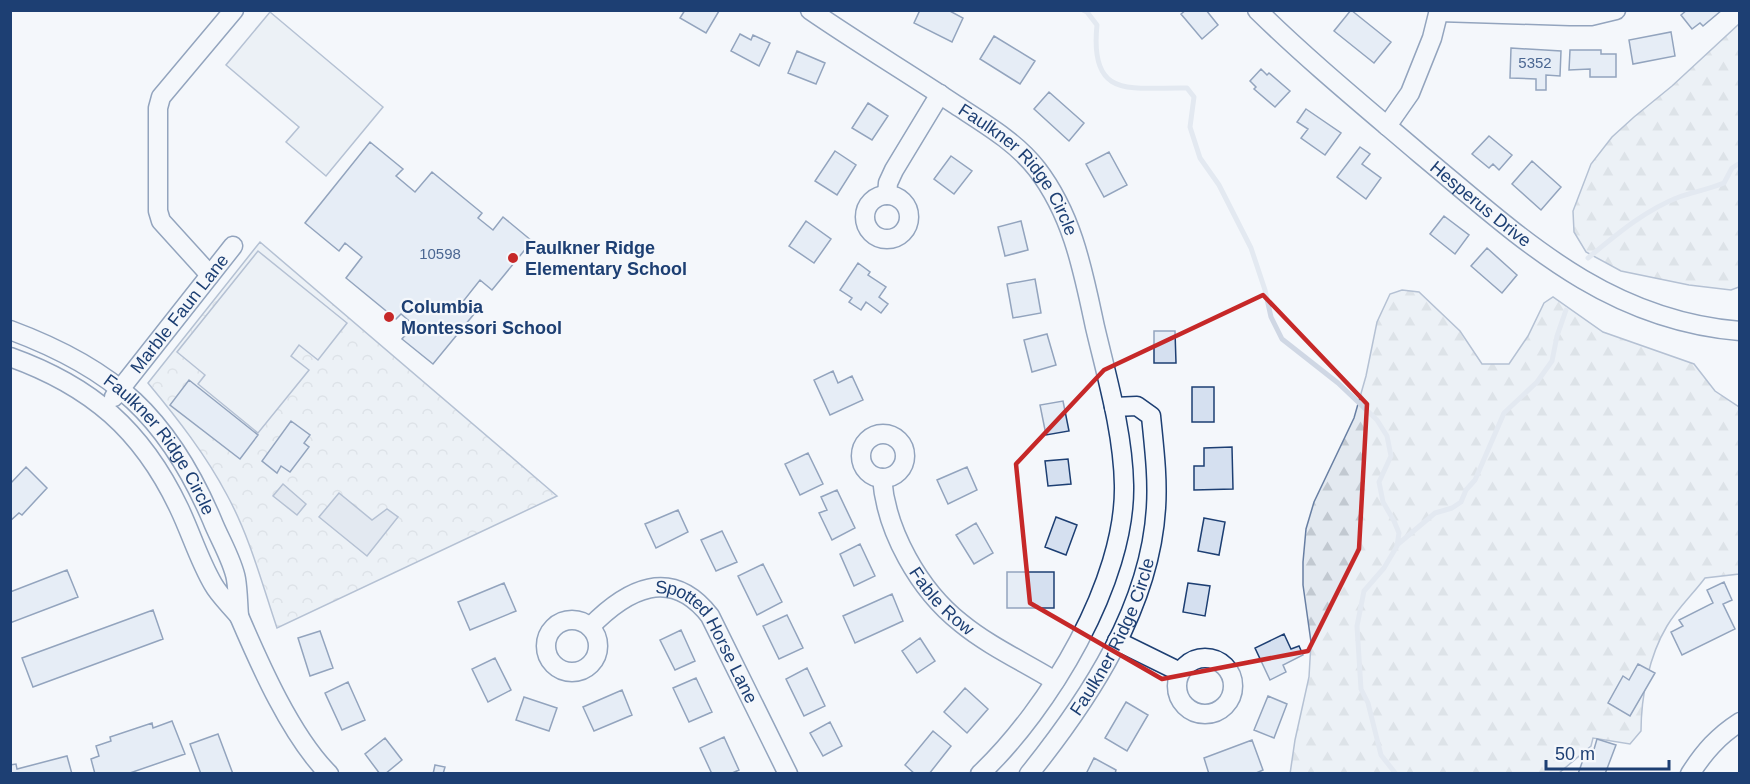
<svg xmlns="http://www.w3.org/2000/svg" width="1750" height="784" font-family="Helvetica,sans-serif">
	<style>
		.forest { fill: url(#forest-firs); stroke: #687fa3; stroke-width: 1.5 }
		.park { fill: url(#park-crowns); stroke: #687fa3; stroke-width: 1.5 }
		.parking { fill: #e3e8f0; stroke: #687fa3; stroke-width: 1.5 }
		.water { fill: #cfd7e4; stroke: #687fa3; stroke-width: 1.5 }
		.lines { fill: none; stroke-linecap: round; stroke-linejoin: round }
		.stream { stroke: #cfd7e4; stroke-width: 5 }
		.building { fill: #d5e0f0; stroke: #1d3f73; stroke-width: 1.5 }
		.minor-casing { stroke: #1d3f73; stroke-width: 21 }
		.minor { stroke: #f4f7fb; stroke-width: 18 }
		.marked { fill: none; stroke: #c62828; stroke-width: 4.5; stroke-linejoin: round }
		.poi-dot { fill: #c62828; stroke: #f4f7fb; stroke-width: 2 }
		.labels { text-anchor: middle; stroke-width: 4.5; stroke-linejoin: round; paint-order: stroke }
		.number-label { font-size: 15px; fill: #4b6792 }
		.street-label { font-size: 18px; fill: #1d3f73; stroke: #f4f7fb }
		.poi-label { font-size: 18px; font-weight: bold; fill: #1d3f73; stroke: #f4f7fb; text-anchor: start }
	</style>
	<defs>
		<pattern id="forest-firs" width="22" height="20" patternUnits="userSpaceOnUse" patternTransform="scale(1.5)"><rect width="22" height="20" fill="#e3e9f0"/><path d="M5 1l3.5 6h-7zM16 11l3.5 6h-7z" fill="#c2c9d1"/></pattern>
		<pattern id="park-crowns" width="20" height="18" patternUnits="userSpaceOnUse" patternTransform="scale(1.5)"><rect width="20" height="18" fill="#e3e9f0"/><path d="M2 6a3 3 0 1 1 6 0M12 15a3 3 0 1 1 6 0" fill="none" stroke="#c2c9d1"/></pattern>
	</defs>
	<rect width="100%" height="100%" fill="#f4f7fb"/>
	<!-- forest -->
	<path class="forest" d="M1739 24V287L1731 290 1689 285 1621 271 1586 252 1574 232 1573 211 1591 164 1612 137 1634 117 1672 86Z
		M1402 290 1419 292 1460 331 1482 364H1509L1528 336 1544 303 1553 297 1603 332 1694 364 1715 391 1739 407V574L1705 578C1693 594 1677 609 1667 626 1649 656 1641 697 1641 731L1630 744 1593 738 1591 746 1559 773 1290 774 1295 740 1309 677 1311 642 1303 585V562L1306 529 1314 502 1354 418 1366 376 1377 322 1390 294Z"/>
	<!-- park -->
	<path class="park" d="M260 242 557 496 277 628C262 584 250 537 227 495 206 455 177 418 148 383Z"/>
	<!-- parking -->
	<path class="parking" d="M270 12 383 107 326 176 286 142 299 127 226 65Z
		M258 251 347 323 318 360 299 345 291 356 309 370 258 433 198 384 205 375 177 352Z"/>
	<!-- water -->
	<path class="water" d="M283 484 306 504 297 515 273 496Z
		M339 493 372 520 387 509 398 517 367 556 319 517Z"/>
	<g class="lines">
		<!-- stream -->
		<path class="stream" d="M1083 10 1087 12 1097 25C1089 101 1132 87 1187 88L1194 97 1190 127 1200 158 1219 185 1251 248 1265 290 1271 317 1282 339 1338 383 1377 420 1387 436 1391 456 1379 482 1383 502 1394 521 1399 533 1397 546 1384 568 1364 591 1357 626 1361 689 1368 703 1381 755 1396 774
			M1588 258C1616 235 1645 210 1679 197 1694 192 1709 189 1724 183L1732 168 1740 163
			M1397 545 1435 513 1452 508 1461 502 1466 490 1475 480 1504 413 1537 382 1552 361 1557 336 1566 310"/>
	</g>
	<!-- building -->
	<path class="building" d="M685 10H719V11L706 33 680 18Z
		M920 10H948L963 18 952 42 914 23Z
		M1186 10H1206L1218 25 1202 39 1181 14Z
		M1351 10 1391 42 1374 63 1334 31Z
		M1687 10H1722L1703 26 1700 23 1692 29 1681 15Z
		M1671 32 1675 56 1633 64 1629 40Z
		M740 34 751 40 753 35 770 43 759 66 731 51Z
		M994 36 1035 61 1020 84 980 59Z
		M1511 48 1561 51 1560 76 1546 75V90H1536V79L1510 78Z
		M1570 50H1601V54H1616V77H1590V69L1569 70Z
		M797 51 825 63 816 84 788 73Z
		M1261 69 1267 75 1269 73 1290 91 1275 107 1254 89 1256 87 1250 81Z
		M1049 92 1084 123 1069 141 1034 109Z
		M868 103 888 116 872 140 852 128Z
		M1306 109 1341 133 1325 155 1301 138 1308 129 1297 122Z
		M1489 136 1512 155 1499 170 1493 164 1489 168 1472 154Z
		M370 142 403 169 396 176 415 192 432 172 482 213 478 218 493 230 503 217 532 241 492 290 480 280 461 304 474 314 433 364 402 339 414 325 401 314 396 319 346 278 362 257 345 243 339 251 305 223Z
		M1360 147 1370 154 1362 164 1381 178 1366 199 1337 177Z
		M835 151 856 165 837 195 815 181Z
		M1109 152 1127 185 1104 197 1086 164Z
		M951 156 972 171 954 194 934 179Z
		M1532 161 1561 187 1541 210 1512 184Z
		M1444 216 1469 235 1455 254 1430 234Z
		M806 221 831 239 814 263 789 246Z
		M1021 221 1028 250 1005 256 998 227Z
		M1487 248 1517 275 1502 293 1471 266Z
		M858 263 870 272 868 275 886 287 879 297 888 304 881 313 866 302 861 310 849 302 852 298 840 290Z
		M1035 279 1041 313 1013 318 1007 284Z
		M1154 331H1175L1176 363H1154Z
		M1047 334 1056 365 1032 372 1024 340Z
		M833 371 838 383 852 376 863 400 830 415 814 380Z
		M189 380 258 435 240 459 170 405Z
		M1192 387H1214V422H1192Z
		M1063 401 1069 431 1046 435 1040 405Z
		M291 421 310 435 304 443 309 447 290 472 281 466 277 473 262 461Z
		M1232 447 1233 489 1194 490V466H1204V448Z
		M808 453 823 484 800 495 785 464Z
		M1068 459 1071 484 1048 486 1045 461Z
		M26 467 47 488 22 515 19 513 10 521V484Z
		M967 467 977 490 948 504 937 480Z
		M837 490 855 528 832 540 819 513 827 510 821 497Z
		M678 510 688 532 656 548 645 524Z
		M1056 517 1077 525 1066 555 1045 547Z
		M1204 518 1225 522 1219 555 1198 551Z
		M976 523 993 553 974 564 956 535Z
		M722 531 737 562 716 571 701 540Z
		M860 544 875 576 854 586 840 554Z
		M763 564 782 602 757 615 738 576Z
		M67 570 78 597 10 623V592Z
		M1007 572H1054V608H1007Z
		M1724 582 1732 600 1723 604 1735 629 1682 655 1671 632 1683 626 1679 620 1713 603 1707 590Z
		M504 583 516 611 470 630 458 602Z
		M1188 583 1210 586 1205 616 1183 612Z
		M892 594 903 621 855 643 843 616Z
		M153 610 163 639 33 687 22 658Z
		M787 615 803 648 779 659 763 626Z
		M681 630 695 661 675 670 660 640Z
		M320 631 333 668 310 676 298 638Z
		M1284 634 1291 649 1299 646 1303 655 1283 665 1286 672 1270 680 1255 648Z
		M920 638 935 661 917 673 902 651Z
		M495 658 511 690 488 702 472 669Z
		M1638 664 1655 673 1630 716 1608 703 1623 676 1629 680Z
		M807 668 825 706 804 716 786 679Z
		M696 678 712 712 689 722 673 688Z
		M348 682 365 720 342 730 325 693Z
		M965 688 988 709 967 733 944 712Z
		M622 690 632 715 594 731 583 707Z
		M1268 696 1287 704 1274 738 1254 730Z
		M524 697 557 708 549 731 516 720Z
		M1126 702 1148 715 1127 751 1105 738Z
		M172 721 185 754 127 774H95L91 759 99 756 96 746 111 741 110 737 152 723 153 728Z
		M830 722 842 746 823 756 810 733Z
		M933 731 951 746 929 774H915L905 765Z
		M218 734 233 774H201L190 744Z
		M724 737 739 770 730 774H712L700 748Z
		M385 738 402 760 385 774H380L365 754Z
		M1597 739 1616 745 1605 774H1578L1585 754 1592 756Z
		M1252 740 1263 770 1254 774H1209L1204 758Z
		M67 756 72 774H10V765L16 764 17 769Z
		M1094 758 1116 770 1115 774H1086Z
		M435 765 445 767 443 774H433Z"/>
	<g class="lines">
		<!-- minor casing -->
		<g class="minor-casing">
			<g id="minor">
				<path id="s1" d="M810 10C858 43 908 73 956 105 985 124 1016 142 1037 169 1073 216 1083 271 1095 327 1107 378 1123 432 1124 485 1126 581 1049 709 980 774"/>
				<path id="s2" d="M1257 10C1309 61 1365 107 1420 154 1519 236 1604 320 1740 331"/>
				<path d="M1439 12 1570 16H1591L1616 10"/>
				<path d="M1387 126 1410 93 1432 38 1439 10"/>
				<path d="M887 195 888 183 894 170 940 94"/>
				<circle cx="887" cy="217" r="22"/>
				<path d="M210 275 161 221 158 211V108L161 97 234 10"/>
				<path id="s3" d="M10 330C115 369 168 417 212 520 219 538 233 561 236 579 238 591 238 604 239 616 230 605 219 595 213 584 199 560 191 533 179 508 142 430 91 386 10 357"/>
				<path id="s4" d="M114 397 233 246"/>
				<circle cx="883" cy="456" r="22"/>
				<path id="s5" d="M882 478C886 531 919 590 961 623 989 646 1024 662 1055 681"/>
				<path d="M239 616C260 665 291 736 329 774"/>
				<circle cx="572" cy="646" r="26"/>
				<path id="s6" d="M590 627C627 589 671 566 710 616L788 774"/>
				<path d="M1117 641 1180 672"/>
				<circle cx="1205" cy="686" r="28"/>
				<path id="s7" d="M1029 774C1090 698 1150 607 1156 508 1158 477 1154 447 1151 416L1137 406 1114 407"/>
				<path d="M1690 774C1704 752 1718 736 1740 722"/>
			</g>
		</g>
		<!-- minor -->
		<use href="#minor" class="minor"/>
	</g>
	<!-- marked area -->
	<path d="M0 0H1750V784H0ZM1263 295 1367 404 1359 549 1308 651 1162 679 1030 603 1016 464 1104 370Z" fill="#f4f7fb" fill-opacity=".55" fill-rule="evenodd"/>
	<path class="marked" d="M1263 295 1367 404 1359 549 1308 651 1162 679 1030 603 1016 464 1104 370Z"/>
	<!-- markers -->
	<g class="poi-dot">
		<circle cx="513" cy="258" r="6"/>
		<circle cx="389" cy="317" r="6"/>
	</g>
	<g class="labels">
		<!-- number labels -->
		<g class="number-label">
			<text x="1535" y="68">5352</text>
			<text x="440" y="259">10598</text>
		</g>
		<!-- street labels -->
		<g class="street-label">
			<text dy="6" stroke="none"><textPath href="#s1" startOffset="266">Faulkner Ridge Circle</textPath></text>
			<text dy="6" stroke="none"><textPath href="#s2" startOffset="296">Hesperus Drive</textPath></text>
			<text dy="6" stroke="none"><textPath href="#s4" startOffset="106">Marble Faun Lane</textPath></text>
			<text dy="6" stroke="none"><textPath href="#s3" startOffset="194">Faulkner Ridge Circle</textPath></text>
			<text dy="6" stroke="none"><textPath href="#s5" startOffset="140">Fable Row</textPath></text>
			<text dy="6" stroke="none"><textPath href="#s7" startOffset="162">Faulkner Ridge Circle</textPath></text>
			<text dy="6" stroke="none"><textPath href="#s6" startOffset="158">Spotted Horse Lane</textPath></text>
		</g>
		<!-- poi labels -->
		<g class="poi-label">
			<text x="525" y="254">Faulkner Ridge<tspan x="525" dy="21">Elementary School</tspan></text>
			<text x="401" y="313">Columbia<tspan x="401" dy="21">Montessori School</tspan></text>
		</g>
	</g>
	<!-- border -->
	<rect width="1750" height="784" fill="none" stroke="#1d3f73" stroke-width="24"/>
	<!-- scale -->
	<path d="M1546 760v9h123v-9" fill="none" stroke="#1d3f73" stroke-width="3"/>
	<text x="1555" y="760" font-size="18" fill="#1d3f73" stroke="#f4f7fb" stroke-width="4.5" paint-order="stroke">50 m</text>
</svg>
